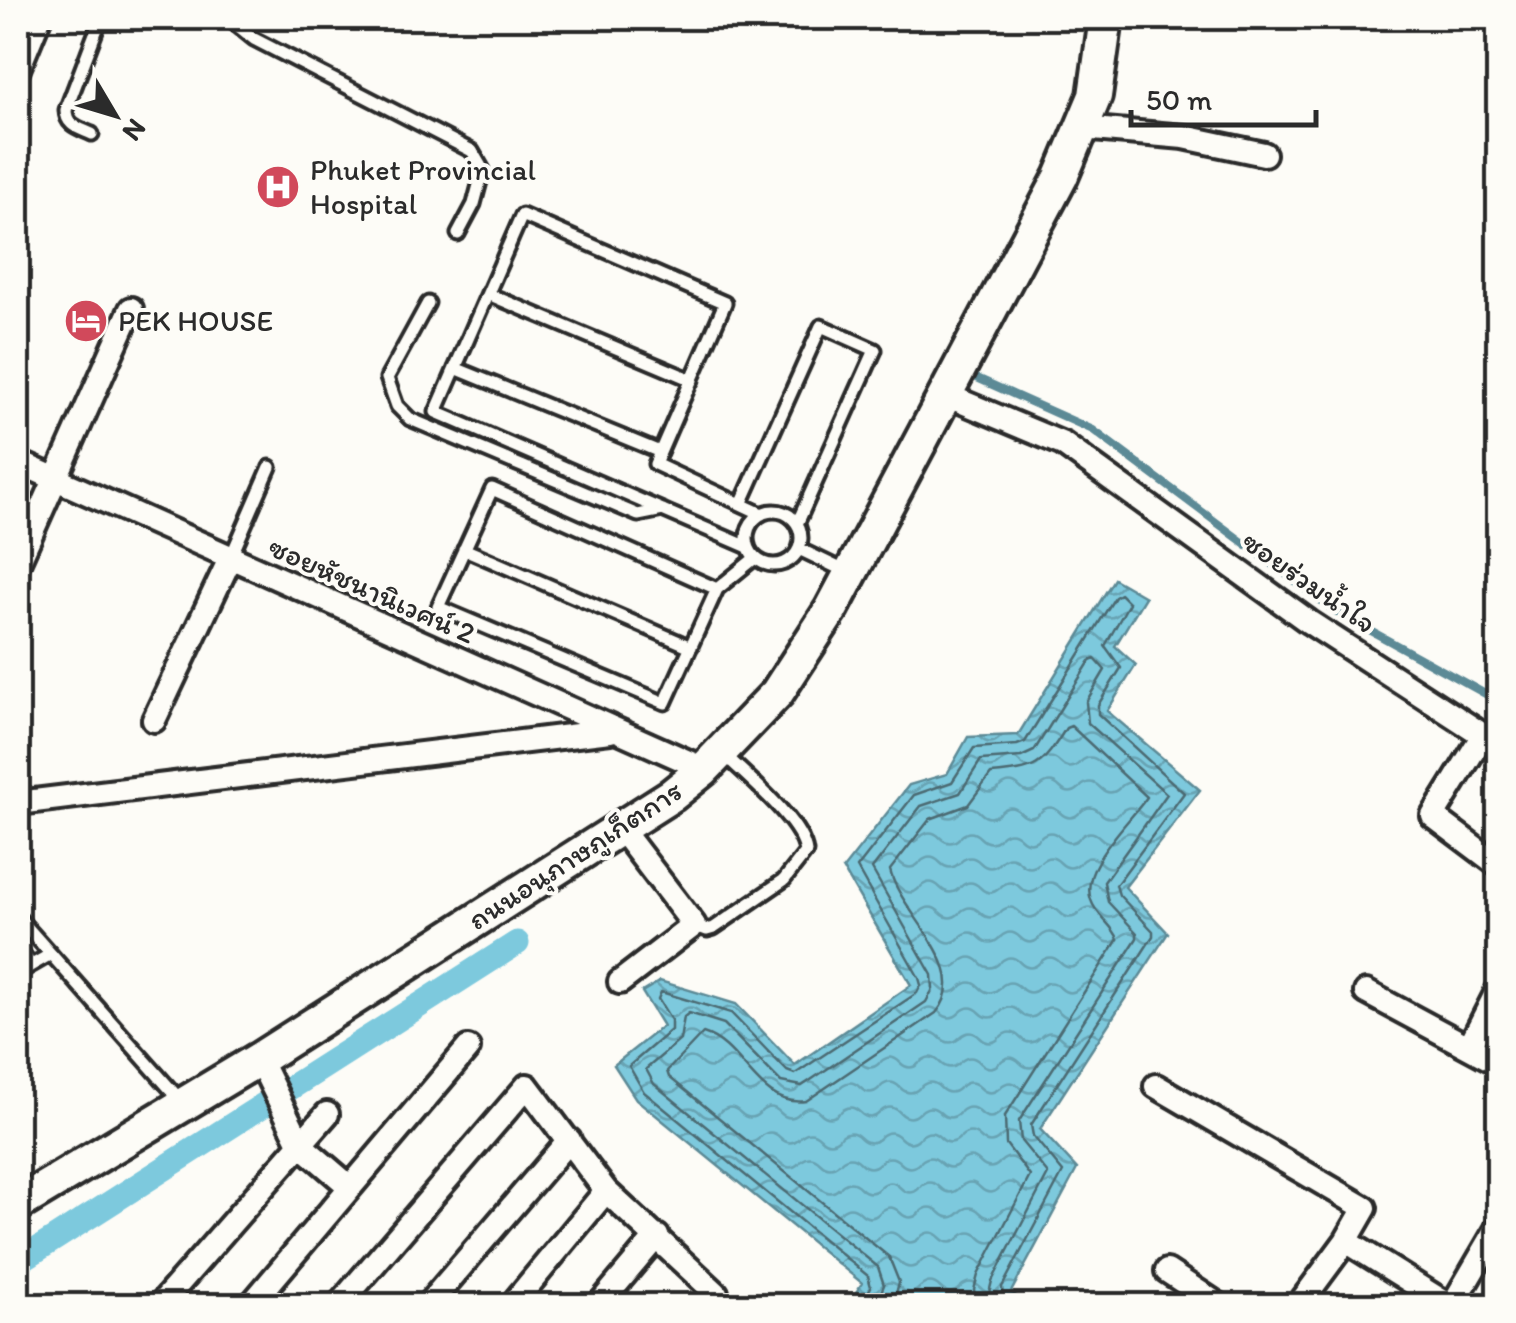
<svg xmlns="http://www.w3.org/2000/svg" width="1516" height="1323" font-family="Itim,'Playpen Sans Thai',sans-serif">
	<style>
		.water { fill: url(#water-waves); stroke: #5c8a96; stroke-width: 2.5 }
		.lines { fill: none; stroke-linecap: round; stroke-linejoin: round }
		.shore { stroke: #4c6a72; stroke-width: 2.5 }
		.stream { stroke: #5c8a96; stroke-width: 8 }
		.canal { stroke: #7dc9dd; stroke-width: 25 }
		.lane-casing { stroke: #2b2b2b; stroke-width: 19 }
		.street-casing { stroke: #2b2b2b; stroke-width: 30 }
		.secondary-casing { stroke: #2b2b2b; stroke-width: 40 }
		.lane { stroke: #fdfcf7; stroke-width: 11 }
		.street { stroke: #fdfcf7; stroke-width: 22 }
		.secondary { stroke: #fdfcf7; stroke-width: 32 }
		.labels { text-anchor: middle; stroke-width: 8; stroke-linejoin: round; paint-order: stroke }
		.poi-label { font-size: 30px; fill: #2b2b2b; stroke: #fdfcf7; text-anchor: start }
		.street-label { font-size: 30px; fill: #2b2b2b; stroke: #fdfcf7 }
	</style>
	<defs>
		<pattern id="water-waves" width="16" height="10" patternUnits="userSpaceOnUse" patternTransform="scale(2.5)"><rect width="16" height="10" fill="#7dc9dd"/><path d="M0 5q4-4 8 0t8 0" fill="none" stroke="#67a3b3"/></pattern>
	</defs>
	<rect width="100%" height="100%" fill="#fdfcf7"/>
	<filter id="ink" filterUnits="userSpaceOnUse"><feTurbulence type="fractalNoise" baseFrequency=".01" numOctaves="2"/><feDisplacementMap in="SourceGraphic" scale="20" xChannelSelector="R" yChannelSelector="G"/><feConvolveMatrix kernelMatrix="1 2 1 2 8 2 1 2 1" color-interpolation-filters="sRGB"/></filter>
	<g filter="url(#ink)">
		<!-- water -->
		<path class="water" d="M1114 579 1145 597 1115 646 1136 665 1107 711 1200 790 1125 887 1168 933 1040 1129 1077 1169 1011 1292 1028 1305H848L862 1283 636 1099 614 1065 663 1026 642 992 660 981 736 1004 795 1065 911 985 843 869 909 785 947 774 968 737 1018 735Z"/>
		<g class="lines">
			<!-- shore -->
			<path class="shore" d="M860 1306 871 1287 868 1276 644 1092 629 1066 671 1030V1020L658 999 661 992 731 1013 787 1071 795 1074 917 993 921 985 919 978 857 868 914 795 952 782 974 748 1017 745 1025 742 1115 597 1120 594 1129 603 1105 646 1121 668 1098 705V714L1184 793 1116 885 1119 895 1153 931V936L1031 1125 1033 1136 1063 1172 1002 1287 1003 1297 1012 1306
				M875 1306 884 1285 878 1267 654 1084 646 1069 680 1040 684 1017 689 1013 724 1024 781 1082 802 1086 926 1002 933 989 932 975 872 869 921 806 960 793 981 760 1021 757 1034 751 1090 661 1095 659 1105 670 1086 702 1088 723 1167 794 1104 882 1108 902 1137 933V938L1019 1121 1021 1141 1048 1174 992 1281 989 1293 993 1306
				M893 1306 899 1282 889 1257 669 1077 667 1071 703 1033C744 1045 757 1108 806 1101L936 1013C975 968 900 914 890 870L930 819 968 805 991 774C1037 770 1041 768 1066 728L1071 726 1147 797C1129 823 1079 867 1091 900 1096 916 1113 925 1118 939L1005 1116 1006 1144 1030 1176 978 1275 974 1290 977 1306"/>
			<!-- stream -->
			<path class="stream" d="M977 378 1093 430 1335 611 1498 701"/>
			<!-- canal -->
			<path class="canal" d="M18 1262 517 943"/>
			<!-- lane casing -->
			<g class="lane-casing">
				<path id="lane" d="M228 18 254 39 472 151 483 170 474 204 458 234
					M92 134C79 128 66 126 66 110L101 18
					M488 294 692 380
					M428 303 387 378 397 406 410 419 638 515 663 510
					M455 368 660 452
					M741 504 821 326 875 350 797 524
					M747 538a27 27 0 1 1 54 0a27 27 0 1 1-54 0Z
					M748 547 436 412 522 215 725 303 655 464 762 514
					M464 549 691 647
					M799 549 849 573
					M230 559 270 467
					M717 589 492 489 438 607 665 703 717 589 755 558
					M18 917 181 1101
					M694 925 707 930 714 928 784 880 806 852C802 821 747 777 724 754
					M18 947 31 965
					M18 973 51 954"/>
			</g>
			<!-- street casing -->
			<g class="street-casing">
				<path id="street" d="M18 69 39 18
					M1082 128 1184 137 1264 154
					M946 395 1063 444 1309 622 1483 735 1433 816 1498 865
					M18 462 704 769
					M18 563 131 309
					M154 720 230 559
					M18 803 610 731
					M620 982 694 925 620 828
					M1366 992 1498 1063
					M1469 1047 1498 990
					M259 1059 301 1145 350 1187
					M1156 1086 1365 1208 1346 1241 1298 1306
					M1346 1241 1450 1306
					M1167 1271 1220 1306
					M159 1306 327 1114
					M250 1306 468 1048
					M338 1306 527 1086 606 1191 716 1293 704 1306
					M427 1306 569 1140
					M511 1306 606 1191
					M598 1306 657 1236
					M1452 1306 1498 1227"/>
			</g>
			<!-- secondary casing -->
			<g class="secondary-casing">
				<path id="secondary" d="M18 1204 259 1059 672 795 704 769 777 693 831 610 1061 177 1095 96 1106 18"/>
			</g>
			<!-- lane -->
			<use href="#lane" class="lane"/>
			<!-- street -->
			<use href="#street" class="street"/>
			<!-- secondary -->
			<use href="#secondary" class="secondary"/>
		</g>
	</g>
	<!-- icons -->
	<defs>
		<g id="hospital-disc" transform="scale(2.25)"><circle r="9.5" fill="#d1495b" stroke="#fdfcf7"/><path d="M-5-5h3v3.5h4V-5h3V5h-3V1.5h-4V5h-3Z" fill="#fff"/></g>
		<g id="hotel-disc" transform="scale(2.25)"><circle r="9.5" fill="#d1495b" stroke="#fdfcf7"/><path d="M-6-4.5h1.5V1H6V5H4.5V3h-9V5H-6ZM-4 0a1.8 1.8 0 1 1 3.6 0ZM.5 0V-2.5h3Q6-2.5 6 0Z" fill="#fff"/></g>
	</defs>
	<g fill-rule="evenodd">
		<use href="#hospital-disc" x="278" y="187"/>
		<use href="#hotel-disc" x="86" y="321"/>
	</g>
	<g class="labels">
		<!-- poi labels -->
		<g class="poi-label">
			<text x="310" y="180">Phuket Provincial<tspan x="310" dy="34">Hospital</tspan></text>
			<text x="118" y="331">PEK HOUSE</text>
		</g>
		<!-- street labels -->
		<g class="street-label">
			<text transform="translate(1309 582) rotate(35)" y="10">ซอยร่วมน้ำใจ</text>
			<text transform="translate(372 590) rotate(24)" y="10">ซอยหัชนานิเวศน์ 2</text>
			<text transform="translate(575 855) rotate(-33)" y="10">ถนนอนุภาษภูเก็ตการ</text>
		</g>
	</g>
	<!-- margin -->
	<rect width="1516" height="1323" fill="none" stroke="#fdfcf7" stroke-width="60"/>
	<rect x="30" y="30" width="1456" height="1263" fill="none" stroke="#2b2b2b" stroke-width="4" filter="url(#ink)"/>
	<!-- north arrow -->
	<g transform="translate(115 115) rotate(128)" stroke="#fdfcf7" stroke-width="8" paint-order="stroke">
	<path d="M0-8L18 38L0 25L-18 38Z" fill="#2b2b2b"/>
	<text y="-15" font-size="28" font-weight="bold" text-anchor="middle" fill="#2b2b2b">N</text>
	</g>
	<!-- scale -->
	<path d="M1131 110v15h185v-15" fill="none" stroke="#2b2b2b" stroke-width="5"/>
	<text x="1146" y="110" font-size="30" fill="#2b2b2b" stroke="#fdfcf7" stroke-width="8" paint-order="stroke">50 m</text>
</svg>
